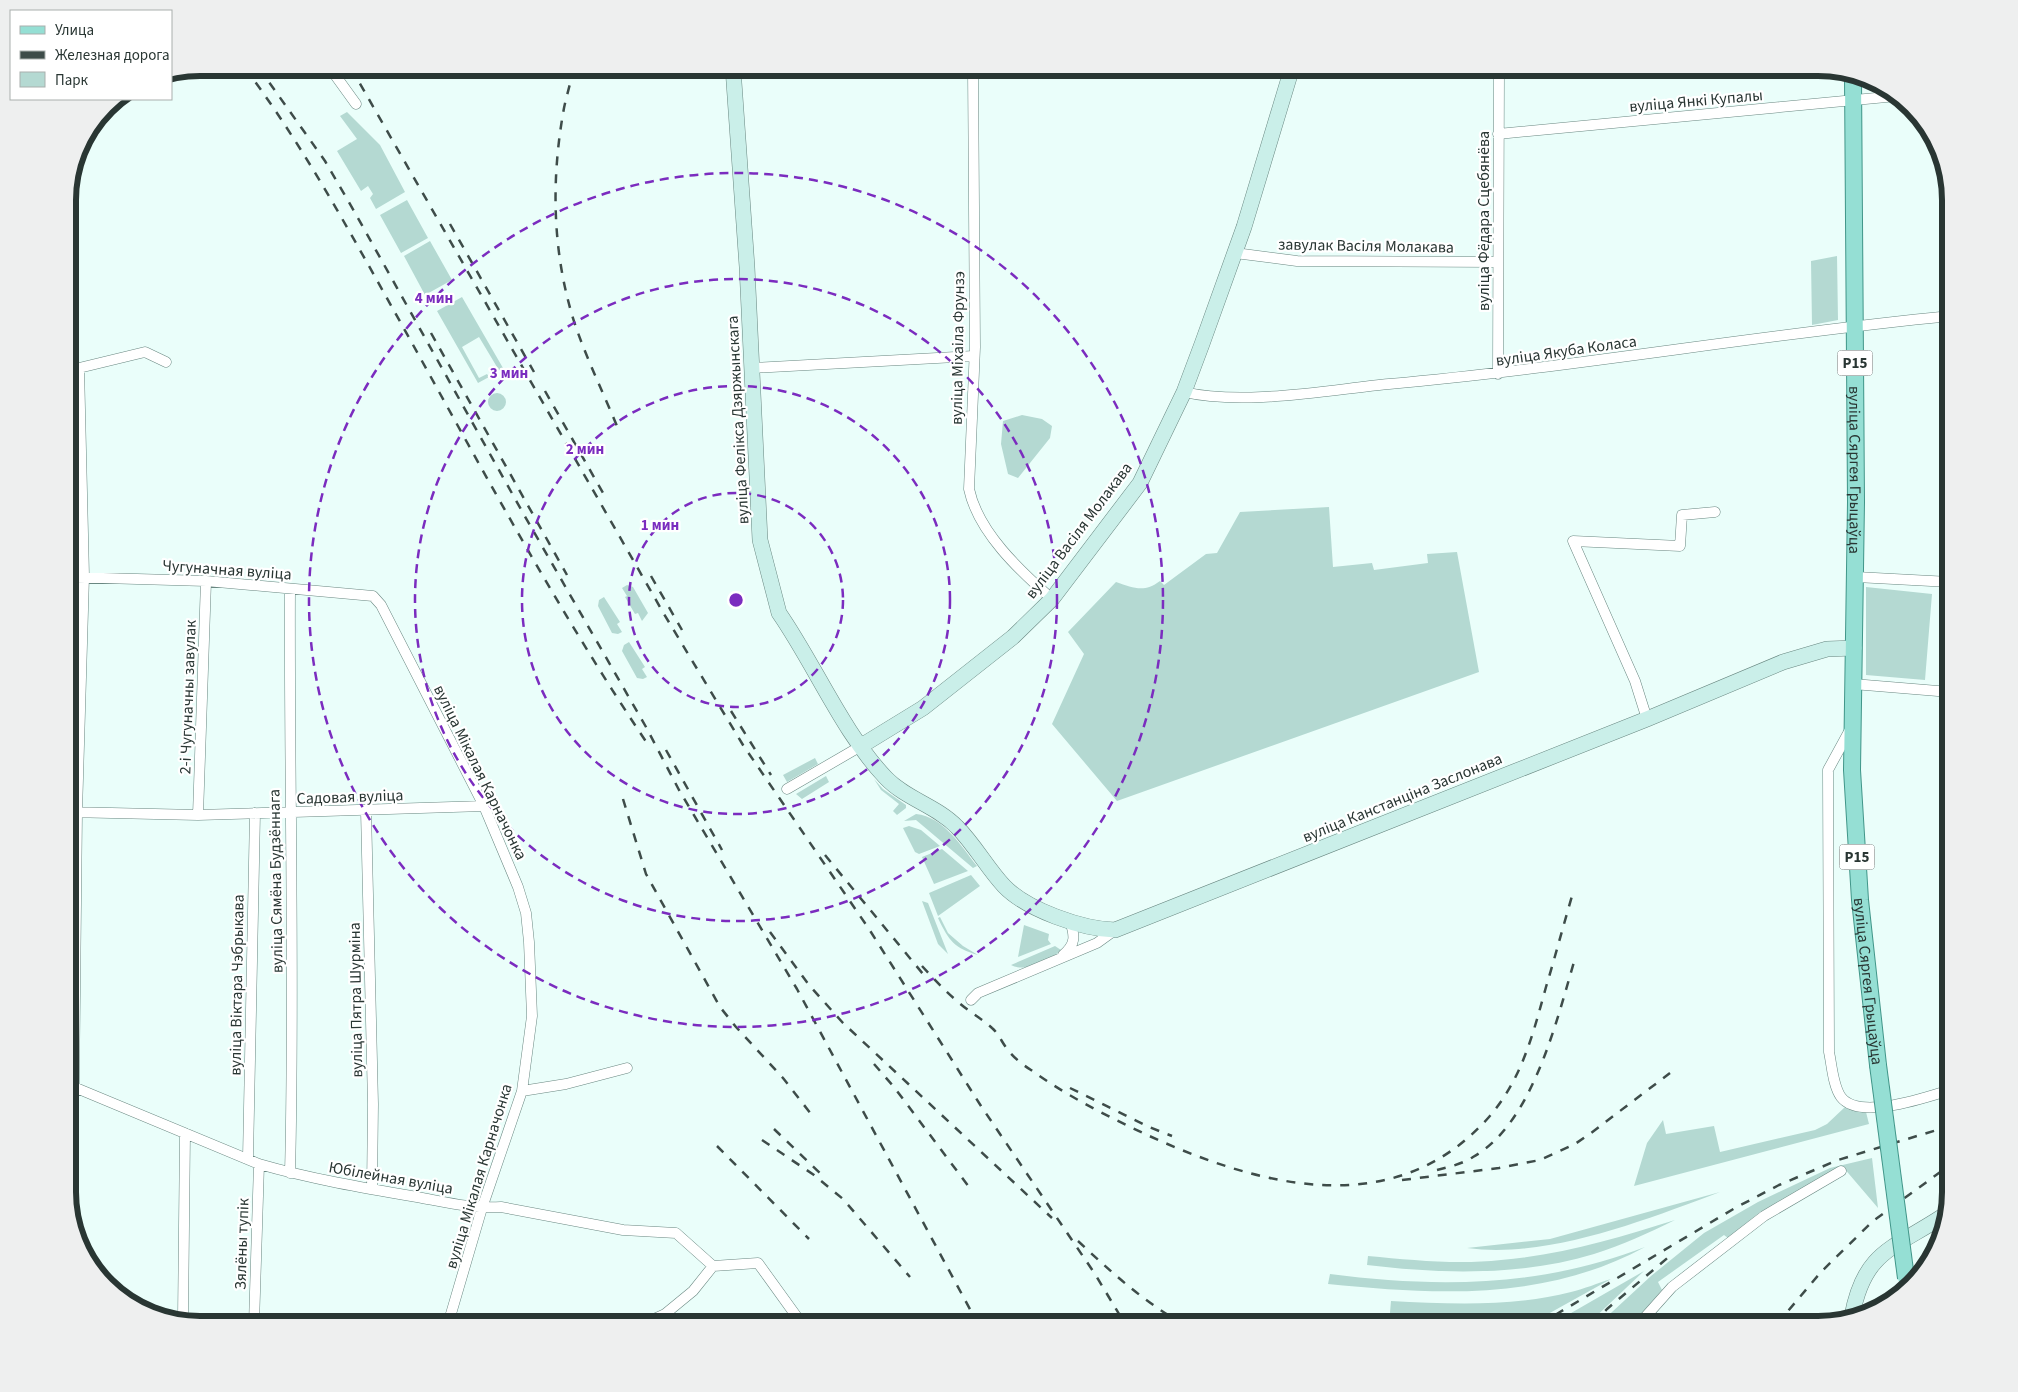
<svg xmlns="http://www.w3.org/2000/svg" width="2018" height="1392" font-family="'Source Sans 3',sans-serif">
	<style>
		.green { fill: #b4d9d2 }
		.lines { fill: none; stroke-linecap: round; stroke-linejoin: round }
		.street-casing { stroke: #698781; stroke-width: 11 }
		.secondary-casing { stroke: #698781; stroke-width: 16 }
		.primary-casing { stroke: #419689; stroke-width: 18 }
		.street { stroke: #fff; stroke-width: 10 }
		.secondary { stroke: #caefe9; stroke-width: 15 }
		.primary { stroke: #95dfd4; stroke-width: 16 }
		.rail { stroke: #3e4c49; stroke-width: 2.5; stroke-dasharray: 9 9; stroke-linecap: butt }
		.primary-bridge-casing { stroke: #419689; stroke-width: 18; stroke-linecap: butt }
		.primary-bridge { stroke: #95dfd4; stroke-width: 16 }
		.ring { fill: none; stroke: #7b2cbf; stroke-width: 2.5; stroke-dasharray: 9 6 }
		.labels { text-anchor: middle; stroke-width: 4.5; stroke-linejoin: round; paint-order: stroke }
		.shield { fill: #fff; stroke: #697270; stroke-width: 1 }
		.shield-label { font-size: 15px; font-weight: bold; fill: #293633 }
		.street-label { font-size: 16px; fill: #293633; stroke: #fff }
		.rim { fill: none; stroke: #293633; stroke-width: 6 }
		.centre { fill: #7b2cbf; stroke: #fff; stroke-width: 2.5 }
		.ring-label { font-size: 15px; text-anchor: middle; font-weight: bold; fill: #7b2cbf; stroke: #fff; stroke-width: 4.5; stroke-linejoin: round; paint-order: stroke }
	</style>
	<rect width="100%" height="100%" fill="#eafefa"/>
	<!-- green -->
	<path class="green" d="M347 112 380 145 405 192 376 209 370 198 373 194 368 186 361 191 337 151 357 139 340 116Z
		M407 200 428 238 401 253 380 215Z
		M430 241 452 280 425 295 404 256Z
		M1837 256 1838 320 1812 325 1811 261Z
		M462 297 503 368 493 374 491 370 497 367 479 337 462 347 479 378 487 374 489 377 478 383 437 311Z
		M488 402a9 9 0 1 1 18 0a9 9 0 1 1-18 0Z
		M1022 415 1042 419 1052 426 1050 438 1018 478 1008 474 1001 444 1003 421Z
		M1329 507 1333 567 1372 563 1374 570 1428 563 1427 554 1457 552 1479 672 1117 801 1052 724 1084 654 1068 632 1116 582C1134 588 1144 593 1160 581L1164 585 1206 554 1217 553 1240 512Z
		M627 585 633 587 648 613 642 621 638 613 635 614 625 597 627 596 622 588Z
		M1866 587 1932 594 1925 680 1866 675Z
		M604 597 620 622 617 624 622 632 618 634 612 633 598 606 599 600Z
		M629 642 645 667 642 669 647 677 643 679 637 678 622 651 624 645Z
		M815 758 818 764 787 782 783 775Z
		M826 776 829 782 802 799 796 794Z
		M874 779 883 789 906 805V808L897 815 893 811 899 804 881 790Z
		M916 814C944 817 961 846 977 866L973 868 916 820 904 821Z
		M909 826 921 830 940 846 919 854 915 852 903 828Z
		M942 849 968 871 934 884 922 857Z
		M971 875 980 886 938 916 929 893Z
		M922 901 928 903 948 954 938 944Z
		M940 917 948 933 963 946 978 955C954 948 949 941 938 918Z
		M1024 925 1049 934 1048 940 1051 944 1018 957Z
		M1055 946 1061 950C1050 961 1026 973 1011 965Z
		M1845 1107 1866 1112 1869 1124 1634 1186 1647 1143 1663 1120 1666 1134 1714 1126 1720 1152 1815 1130 1827 1124Z
		M1872 1158 1878 1208 1843 1167 1760 1212 1728 1238 1724 1235 1658 1282 1662 1290 1632 1324H1599L1651 1276 1704 1233 1758 1202 1830 1168Z
		M1720 1192C1645 1220 1548 1259 1467 1248L1550 1239Z
		M1675 1220C1649 1233 1622 1245 1594 1254 1522 1276 1440 1274 1367 1265L1368 1256C1412 1260 1457 1265 1501 1260 1561 1255 1618 1238 1675 1220Z
		M1645 1247C1545 1301 1438 1295 1328 1284L1330 1274C1438 1288 1542 1287 1645 1247Z
		M1644 1271 1588 1324H1552Z
		M1611 1279 1530 1324H1389L1391 1301C1450 1304 1513 1307 1571 1292 1584 1289 1598 1283 1611 1279Z"/>
	<g class="lines">
		<!-- street casing -->
		<g class="street-casing">
			<path id="street" d="M330 68 356 104
				M973 68 975 347 969 489C978 532 1020 571 1052 599
				M1498 134 1897 96
				M1235 253 1297 261 1497 262
				M751 368 974 356
				M1498 374 1499 68
				M1184 392C1244 406 1327 390 1389 384 1577 367 1763 334 1950 316
				M68 577 206 581 373 596 381 605 484 806 518 887 526 913 529 942 532 1016 522 1091 482 1208 448 1324
				M1856 577 1950 582
				M1853 684 1950 692
				M1647 719 1635 681 1573 541 1680 546 1682 515 1715 512
				M1851 728 1828 770 1829 1052C1832 1066 1833 1086 1841 1097 1859 1121 1927 1097 1950 1090
				M787 789 861 746
				M366 811 373 1104 372 1189
				M68 812 198 815 484 806
				M198 815 206 581
				M1063 955C1076 944 1075 936 1070 921
				M971 1000 978 993 1097 943 1115 930
				M69 1085 259 1164C311 1179 364 1188 417 1197 445 1202 473 1209 501 1207L623 1230 676 1233 713 1266
				M522 1091 566 1084 627 1068
				M248 1158 255 813
				M290 1173C295 979 289 784 290 589
				M68 1201 74 1086 77 812 84 576 79 368 145 352 166 362
				M665 1314 667 1324
				M183 1319 185 1133
				M254 1324 259 1164
				M643 1324 665 1314 693 1291 713 1266 758 1263 802 1324
				M1639 1324 1672 1287 1764 1216 1841 1171"/>
		</g>
		<!-- secondary casing -->
		<g class="secondary-casing">
			<path id="secondary" d="M600 68H639
				M733 68 747 267 760 540 779 613C815 665 843 733 886 778 906 799 937 806 957 827 975 845 987 868 1004 886 1027 910 1082 929 1115 930L1647 719 1783 662 1827 649 1854 648
				M861 746 923 708 1013 637 1052 599 1140 483 1184 392 1202 344 1244 227 1292 68
				M1852 1316C1864 1251 1893 1249 1943 1216"/>
		</g>
		<!-- primary casing -->
		<g class="primary-casing">
			<g id="primary">
				<path id="s1" d="M1853 78 1856 502 1852 770 1860 900 1878 1065"/>
			</g>
		</g>
		<!-- street -->
		<use href="#street" class="street"/>
		<!-- secondary -->
		<use href="#secondary" class="secondary"/>
		<!-- primary -->
		<use href="#primary" class="primary"/>
		<!-- rail -->
		<path class="rail" d="M245 68C305 148 353 238 402 325 481 467 558 611 649 746
			M259 68 325 161 354 211 523 513 646 727 679 790 797 989 978 1324
			M351 68 664 614 743 745 869 929 981 1106 1095 1274 1125 1324
			M574 68C571 81 567 94 564 108 552 173 552 240 569 304 579 344 603 391 619 431
			M450 224 534 372
			M431 333 567 575
			M545 391 607 500
			M651 576 682 630
			M731 711 771 775
			M666 750 722 850
			M623 799 646 874 720 1007 736 1027 783 1078 811 1114
			M825 855 923 974
			M770 932 809 985 843 1023 1052 1218
			M922 966C933 978 944 990 957 1001 968 1011 981 1018 992 1028 999 1034 1002 1043 1008 1050 1014 1058 1023 1065 1031 1070 1067 1096 1105 1115 1145 1134 1258 1186 1394 1224 1489 1117 1522 1079 1533 1034 1546 987 1555 957 1563 927 1572 896
			M874 1064 894 1087 972 1191
			M1070 1088 1149 1127 1172 1136
			M774 1129 823 1176
			M762 1140 814 1175 843 1199 910 1277
			M717 1146 809 1239
			M1437 1170C1449 1167 1462 1164 1473 1157 1532 1124 1556 1023 1574 962
			M1402 1180 1499 1168 1540 1160 1575 1144 1591 1133 1670 1073
			M1078 1241C1111 1272 1144 1302 1183 1324
			M1540 1324 1735 1208 1779 1185 1838 1160 1950 1126
			M1593 1324 1607 1309 1671 1255
			M1777 1324 1821 1272 1873 1221 1950 1165"/>
		<!-- primary-bridge casing -->
		<g class="primary-bridge-casing">
			<path id="primary-bridge" d="M1878 1065 1906 1278"/>
		</g>
		<!-- primary-bridge -->
		<use href="#primary-bridge" class="primary-bridge"/>
	</g>
	<!-- distance rings -->
	<g class="ring">
		<circle cx="736" cy="600" r="107"/>
		<circle cx="736" cy="600" r="214"/>
		<circle cx="736" cy="600" r="321"/>
		<circle cx="736" cy="600" r="427"/>
	</g>
	<g class="labels">
		<!-- shield labels -->
		<g class="shield">
			<rect x="1837.5" y="350.5" width="35" height="25" rx="4"/>
			<rect x="1839.5" y="844.5" width="35" height="25" rx="4"/>
		</g>
		<g class="shield-label">
			<text x="1855" y="368">Р15</text>
			<text x="1857" y="862">Р15</text>
		</g>
		<!-- street labels -->
		<g class="street-label">
			<text transform="translate(1696 100) rotate(-5)" y="6">вуліца Янкі Купалы</text>
			<text transform="translate(1483 221) rotate(-90)" y="6">вуліца Фёдара Сцебянёва</text>
			<text transform="translate(1366 245) rotate(1)" y="6">завулак Васіля Молакава</text>
			<text transform="translate(957 348) rotate(-89)" y="6">вуліца Міхаіла Фрунзэ</text>
			<text transform="translate(1566 350) rotate(-8)" y="6">вуліца Якуба Коласа</text>
			<text transform="translate(737 420) rotate(-93)" y="6">вуліца Фелікса Дзяржынскага</text>
			<text dy="6" stroke="none"><textPath href="#s1" startOffset="392">вуліца Сяргея Грыцаўца</textPath></text>
			<text transform="translate(1078 530) rotate(-53)" y="6">вуліца Васіля Молакава</text>
			<text transform="translate(227 569) rotate(4)" y="6">Чугуначная вуліца</text>
			<text transform="translate(187 697) rotate(-88)" y="6">2-і Чугуначны завулак</text>
			<text transform="translate(481 772) rotate(64)" y="6">вуліца Мікалая Карначонка</text>
			<text transform="translate(350 796) rotate(-2)" y="6">Садовая вуліца</text>
			<text transform="translate(1402 797) rotate(-22)" y="6">вуліца Канстанціна Заслонава</text>
			<text transform="translate(275 881) rotate(-91)" y="6">вуліца Сямёна Будзённага</text>
			<text dy="6" stroke="none"><textPath href="#s1" startOffset="904">вуліца Сяргея Грыцаўца</textPath></text>
			<text transform="translate(236 985) rotate(-89)" y="6">вуліца Віктара Чэбрыкава</text>
			<text transform="translate(355 1000) rotate(-91)" y="6">вуліца Пятра Шурміна</text>
			<text transform="translate(478 1176) rotate(-73)" y="6">вуліца Мікалая Карначонка</text>
			<text transform="translate(391 1177) rotate(10)" y="6">Юбілейная вуліца</text>
			<text transform="translate(241 1244) rotate(-88)" y="6">Зялёны тупік</text>
		</g>
	</g>
	<!-- crop -->
	<path d="M0 0H2018V1392H0ZM200 76H1818A124 124 0 0 1 1942 200V1192A124 124 0 0 1 1818 1316H200A124 124 0 0 1 76 1192V200A124 124 0 0 1 200 76Z" fill="#eeefef" fill-rule="evenodd"/>
	<path class="rim" d="M200 76H1818A124 124 0 0 1 1942 200V1192A124 124 0 0 1 1818 1316H200A124 124 0 0 1 76 1192V200A124 124 0 0 1 200 76Z"/>
	<circle cx="736" cy="600" r="8" class="centre"/>
	<g class="ring-label">
		<text x="434" y="303">4 мин</text>
		<text x="509" y="378">3 мин</text>
		<text x="585" y="454">2 мин</text>
		<text x="660" y="530">1 мин</text>
	</g>
	<!-- legend -->
	<rect x="10" y="10" width="162" height="90" fill="#ffffff" stroke="#a9afad"/>
	<rect x="20" y="26" width="25" height="8" fill="#95dfd4" stroke="#a9afad"/>
	<text x="55" y="35" font-size="15" fill="#293633">Улица</text>
	<rect x="20" y="51" width="25" height="8" fill="#3e4c49" stroke="#a9afad"/>
	<text x="55" y="60" font-size="15" fill="#293633">Железная дорога</text>
	<rect x="20" y="72" width="25" height="15" fill="#b4d9d2" stroke="#a9afad"/>
	<text x="55" y="85" font-size="15" fill="#293633">Парк</text>
</svg>
